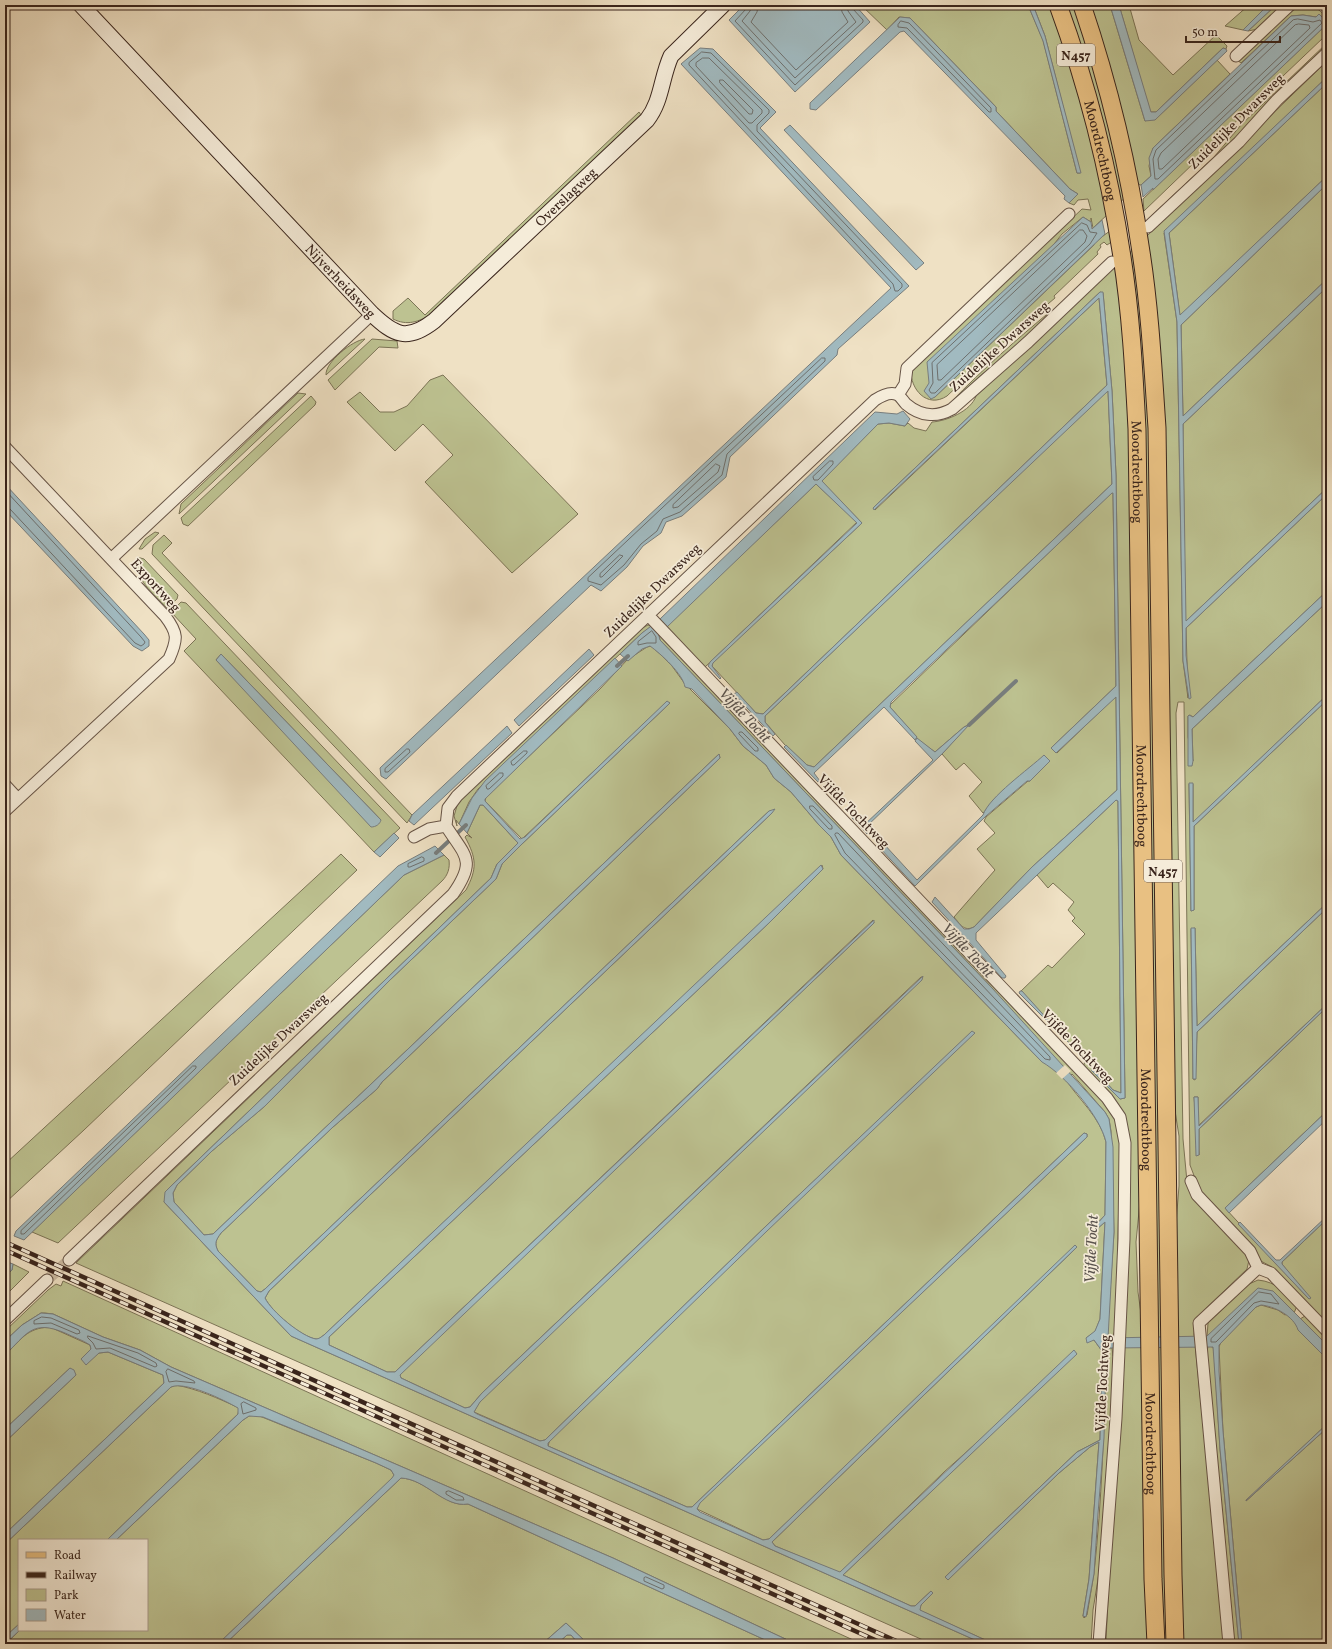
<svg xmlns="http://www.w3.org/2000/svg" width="1332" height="1649" font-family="Vollkorn,serif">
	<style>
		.green { fill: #bdc291; stroke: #7c7456; fill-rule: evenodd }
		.water { fill: #a1bac0; stroke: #787e7e }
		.pier { fill: #efe1c4 }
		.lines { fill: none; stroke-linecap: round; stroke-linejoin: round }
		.shore { stroke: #6e706e; stroke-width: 1 }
		.stream { stroke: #787e7e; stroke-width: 4 }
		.street-tunnel { stroke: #cbbba2; stroke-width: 11; stroke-dasharray: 11 5.5; stroke-linecap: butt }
		.street-casing { stroke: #675446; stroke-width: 13 }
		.secondary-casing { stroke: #3a251c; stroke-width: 17 }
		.primary-casing { stroke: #3a251c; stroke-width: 19 }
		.street { stroke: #f5ecd9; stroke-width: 11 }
		.secondary { stroke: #f5ecd9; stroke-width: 15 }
		.primary { stroke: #e8c082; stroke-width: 17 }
		.rail-casing { stroke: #3a251c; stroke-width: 4.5 }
		.rail { stroke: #f5ecd9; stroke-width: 3; stroke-dasharray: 9; stroke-linecap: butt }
		.labels { text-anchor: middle; stroke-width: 3.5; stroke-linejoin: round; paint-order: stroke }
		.shield { fill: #f5ecd9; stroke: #726155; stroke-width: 1 }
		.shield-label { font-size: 13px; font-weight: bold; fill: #3a251c }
		.street-label { font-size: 14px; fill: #3a251c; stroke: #f5ecd9 }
		.water-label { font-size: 15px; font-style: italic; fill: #59524d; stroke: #f5ecd9 }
	</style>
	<rect width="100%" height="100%" fill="#efe1c4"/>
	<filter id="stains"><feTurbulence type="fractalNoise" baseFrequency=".005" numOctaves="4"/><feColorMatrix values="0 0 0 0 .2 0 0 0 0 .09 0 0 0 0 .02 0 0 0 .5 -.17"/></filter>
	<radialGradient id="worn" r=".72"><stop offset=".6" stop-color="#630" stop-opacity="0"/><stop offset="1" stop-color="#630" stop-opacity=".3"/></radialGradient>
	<!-- green -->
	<path class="green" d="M861 5H1028L1043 40 1077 173H1080L1045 36 1033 5H1050L1088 122 1108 214 1093 228 1091 218V222L1083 217 1062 234 933 397H935L1094 245V243L1111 230 1113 241 1107 245 1104 242 1100 245 1101 247 1097 252 1098 254 1054 296 1055 298 1009 337 947 396C927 409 910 389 911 370L1082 209 1091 210 1088 199 1078 200 1074 205 1069 203 1078 194 1070 189 996 111V107L910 18 899 17 887 30Z
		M1065 5H1075L1098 80 1125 198 1120 202 1099 105Z
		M1090 5H1110L1145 121 1162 113 1217 60 1230 74 1153 148 1149 166 1151 176 1141 185 1136 184Z
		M1119 5H1129L1139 40 1173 75 1216 35 1227 46 1226 49 1223 48 1156 112H1150Z
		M1249 5H1268L1243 30 1225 26Z
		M1276 5H1283L1258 29 1248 31Z
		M1300 5H1313L1327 17V22L1319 14 1316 17 1303 15 1291 16 1241 63 1237 60 1290 11Z
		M1327 24V33L1324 37 1242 115 1199 161 1197 160 1144 211 1143 199Z
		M1327 43V45L1274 97 1239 136 1149 222 1148 219 1214 157 1241 125Z
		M1327 61V77L1164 233 1177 322 1183 661 1188 698 1186 628 1327 494V591L1193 717 1190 715 1188 716V737L1193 761 1192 729 1327 602V695L1193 823V784H1189L1191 911 1194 910V826L1327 700V903L1197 1026 1195 928 1191 929 1193 1079 1195 1080 1197 1032 1327 908V1004L1198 1126V1097H1194L1199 1155V1129L1327 1007V1111L1225 1208 1309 1299 1282 1264V1262L1327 1219V1326L1272 1267 1259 1260 1201 1194 1190 1165 1184 702H1178L1176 713 1183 1139 1187 1182 1244 1250 1249 1260 1247 1269 1199 1315 1195 1323 1194 1334 1225 1644H1182L1176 1224 1179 1186V1136L1173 1098 1157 327 1147 236Z
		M1327 83V176L1180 316 1169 233Z
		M639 112 641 115 431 314C419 322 407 326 393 319V311L408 298 425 315Z
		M1327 184V279L1183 416 1181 325Z
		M1133 249 1143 332 1149 428 1168 1644H1163L1129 254Z
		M1116 266 1121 300 1130 425 1141 1191 1136 1242 1138 1292 1142 1321 1148 1644H1106V1641L1129 1143 1124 1116 1083 1069 1085 1060 1021 991 1048 965 1052 968 1085 934 1072 921 1075 918 1068 910 1074 902 1053 883 1048 888 1037 875 1116 800 1118 801 1121 1093 1113 1090 1093 1068 1120 1099 1125 1098 1116 475 1112 391 1103 293 1100 292 873 508 875 510 1099 298 1107 385 763 714 756 713 712 666V663L862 523 821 481 878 424 889 423 905 426 908 423 914 428 926 431 932 422C947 421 971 411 976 396Z
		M1327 287V488L1185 622 1183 424Z
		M1052 310 1024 340 980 376 951 403V402C983 369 1017 339 1052 310Z
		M365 339 326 375C325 362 353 340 365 339Z
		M372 339 397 341 398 348 379 347 335 390 328 380Z
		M443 375 578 514 512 573 425 482 453 455 423 424 395 451 347 402 360 392 380 412H394L407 406 430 380Z
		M1108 390 1112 484 814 767 807 765 785 745 765 722V716Z
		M298 393 306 394 179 514 181 504Z
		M311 396 316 402 315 405 188 526 183 524 181 518Z
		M816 484 857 522 704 668 665 626H667Z
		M1112 492 1113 493 1116 686 1051 748 1057 753 1116 696 1117 790 1032 867 974 927C964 932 960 924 954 917L995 870 977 849 995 833 984 821 986 817 1028 781H1030L1027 771 1010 784 983 813 969 796 982 782 964 763 956 770 942 754 968 725 964 727 935 752 915 738 916 737 890 707V705Z
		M155 532 159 533 142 549H139L145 539Z
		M164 535 172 543 162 553 412 815 407 823 152 554 153 545Z
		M137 557 144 559 178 595 177 599 167 608C153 593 134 580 137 557Z
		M181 602 186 603 400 828 374 852 184 651 196 639 171 612ZM221 654 381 820 216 660Z
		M648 625 653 626 642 633 478 789 469 802 459 824 456 820 457 826 454 816 459 799 638 630Z
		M658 632 1103 1100 1115 1119 1120 1145 1116 1329 1111 1339 1107 1337 1114 1232 1111 1131 1109 1119 1105 1112 1072 1074 1066 1080C1079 1100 1100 1117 1106 1142L1105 1215 1088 1234 1090 1235 1105 1222 1100 1319 1095 1332 1086 1338 1094 1340 1102 1351 1100 1440 1077 1452 945 1577 948 1579 1059 1473 1090 1447 1099 1442 1089 1579 1083 1616 1084 1618 1087 1615C1089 1601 1092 1587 1094 1573 1102 1500 1104 1428 1106 1355L1109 1348H1112L1113 1356 1115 1358 1099 1573 1093 1610 1091 1644H994L919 1610 921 1605 933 1593 931 1591 915 1606H911L843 1575 1077 1353 944 1472 840 1573 775 1546 772 1542 1077 1247 769 1539 763 1540 697 1509 699 1503 1087 1137V1134L1084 1133 692 1507H687L548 1446 550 1439 972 1032 765 1227 545 1440 540 1441 474 1412 479 1402 923 977H921L482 1393 470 1407 465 1408 401 1378 400 1375 404 1369 874 923 873 920 395 1372H387L329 1345V1337L770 922 823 869 822 865 324 1335C321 1337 319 1340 316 1339 301 1337 271 1311 265 1298L269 1291 772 813 769 811 265 1289 261 1292 257 1291 218 1251C214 1243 216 1240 221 1233L333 1127 377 1089 382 1082 720 758 719 754 213 1234 204 1235 174 1202 173 1193 177 1185 212 1151 265 1106 390 980 496 879 502 864 522 844 670 703 667 702 522 839 485 801 486 797 600 689 627 660 647 647 651 646 660 654 672 666 685 684 730 729 743 746 766 765 774 778 791 792 819 825 831 837 841 855 1042 1062 992 988 660 640Z
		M480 805H483L518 843 497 864 491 878 170 1187 164 1202 291 1336 984 1644H932L76 1263 466 890C477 869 477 859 465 837L467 835 472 838 467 833Z
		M341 854 357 870 84 1130 5 1203V1164Z
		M444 855 449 860C450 868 448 875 442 881L58 1243 32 1232 404 875Z
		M13 1264 29 1272 5 1296V1276L12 1270Z
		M1258 1280C1278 1282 1284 1293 1297 1306L1294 1313 1273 1291 1207 1337 1208 1323 1249 1284Z
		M63 1281 862 1644H796L613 1558 171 1367 140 1350 103 1337 53 1314 45 1313H41L22 1325 5 1341V1331L48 1290 56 1284 61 1286Z
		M1261 1305 1278 1310 1285 1315 1289 1313 1327 1359V1424L1246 1501 1327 1428V1613L1325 1615 1327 1618V1644H1242L1223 1431 1219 1347 1221 1342 1256 1307Z
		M1305 1316 1327 1336V1345L1300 1319Z
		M50 1327 90 1345 91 1349 81 1359 99 1353 108 1352 163 1375 164 1383 5 1534V1442L76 1375 70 1368 5 1429V1355C21 1340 26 1328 50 1327Z
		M1208 1346 1213 1347 1214 1351 1220 1449 1239 1644H1234L1206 1358Z
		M176 1385C197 1389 218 1398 239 1408L238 1414 107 1540H19V1624L5 1637V1544L171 1387Z
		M257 1415 376 1463 391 1470 394 1475 393 1478 218 1644H6L20 1630H147V1540H116L243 1420 249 1416Z
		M401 1478C426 1479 445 1508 468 1504L774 1644H588L566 1623 542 1644H225Z
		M567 1635H571L579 1644H557Z"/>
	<!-- water -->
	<path class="water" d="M744 5H855L870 22 795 92 729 20Z
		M1028 5H1033L1045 36 1081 173H1077L1043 41Z
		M1110 5H1119L1151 112H1156L1223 48 1226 49 1227 51 1155 120 1145 121Z
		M1268 5H1276L1248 31 1243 30Z
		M1319 14 1327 22V24L1153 190V188L1143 197 1141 185 1151 176 1149 158 1153 148 1291 16 1303 15 1316 17Z
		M900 17 910 18 996 107V111L1070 189 1078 194 1069 203 1064 199 1065 196 904 31 900 32 816 110 810 109V103Z
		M700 48 713 49 776 112 760 128 909 286 838 349 837 355 730 457 726 477 682 516 666 522 661 533 643 546 627 567 601 591 591 585 386 779 381 776 380 768 891 288 681 64Z
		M1327 77V83L1169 233 1180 315 1327 176V184L1181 325 1183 416 1327 279V287L1183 424 1186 621 1327 488V494L1186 628V655L1191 698 1189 699 1183 661 1177 322 1164 231Z
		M790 125 924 263 916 270 784 130Z
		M1083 217 1091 222 1092 229 1102 220 1105 234 935 397 931 399 924 391 929 383 927 362Z
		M1100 292H1103L1112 391 1116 475 1125 1098 1120 1099 1091 1070 1093 1068 1113 1090 1121 1093 1118 801 1116 800 976 933V940L1006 976 1005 978H1002L932 902 935 897 964 929H969L974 927 1032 867 1117 790 1116 697 1056 753 1051 748 1116 686 1113 493H1112L891 702 890 707 917 737 915 740 884 707 814 773 820 781 818 782 784 747 786 745 807 765 814 767 1112 484 1108 391 765 716V722L775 734 773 736 734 694 737 692 756 713 763 714 1107 385 1099 298 874 510 873 508Z
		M903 411 910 419 905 426 889 423 878 424 822 481 862 523 713 663 712 666 721 678 720 679 708 666 710 662 857 523 816 484 667 627 665 626 658 632 660 640 992 988 1105 1112 1109 1119 1113 1147 1114 1232 1108 1338 1207 1336 1258 1288 1273 1291 1327 1345V1359L1298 1330C1294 1316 1274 1306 1261 1305L1256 1307 1219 1345V1371L1223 1431 1242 1644H1239L1220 1449 1213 1347 1109 1348 1106 1355 1104 1438 1098 1514 1094 1574 1086 1617 1083 1616 1089 1579 1099 1442 1090 1447 1059 1473 948 1580 945 1577 1077 1452 1100 1440 1102 1351 1094 1340 1087 1343 1086 1338 1095 1331 1100 1319 1105 1222 1090 1235 1088 1234 1105 1215 1106 1142C1100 1116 1065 1075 1042 1062L841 855 831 837 819 825 791 792 774 778 766 765 743 746 730 729 692 689 685 687C683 674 661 654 650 646L642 649 628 661 620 654 642 633 659 620 875 412 897 414Z
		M5 484 144 634 149 640V646L142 651 133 646 5 510Z
		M1327 591V602L1192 729 1193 761 1192 766H1188V716L1189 715 1193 717Z
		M589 649 594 655 519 726 514 720Z
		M221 654 381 820C380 824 376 827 371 827L216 660Z
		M615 658 622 666 485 799V801L520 839 525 837 667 701 670 703 522 844 502 864 496 879 390 980 265 1106 212 1151 177 1185 173 1193 174 1202 204 1235 213 1234 719 754 720 758 382 1082 377 1089 333 1127 221 1233C216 1240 214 1243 218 1251L257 1291 261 1292 265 1289 769 811 775 809 772 813 269 1291 265 1298C271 1311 302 1337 316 1339 319 1339 321 1337 324 1335L821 865 823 869 770 922 329 1337V1345L387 1372H395L874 920V923L400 1375 401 1378 465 1408 470 1407 482 1393 923 976 922 980 480 1402 474 1412 477 1414 540 1441 545 1440 765 1227 972 1031 975 1033 767 1231 548 1443V1446L687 1507H692L1084 1133 1087 1134V1137L700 1503 697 1509 700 1512 763 1540 769 1539 1075 1245 1077 1247 772 1542 775 1546 840 1572 1074 1350 1077 1354 843 1575 911 1606H915L931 1591 933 1593 921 1605 920 1610 994 1644H984L291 1336 164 1202 165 1192 170 1187 491 878 497 864 518 843 483 805H480L467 833 459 824 472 798 485 781Z
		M1327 695V700L1194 826V910L1191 911 1189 783H1193V822Z
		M969 725 942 754 865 828 868 833 867 834 852 818 853 816 863 826 933 760 915 741 917 738 935 752 964 727Z
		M507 726 512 733 414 825 409 821 412 815Z
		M1044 755 1050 761 1030 781H1027L986 816 915 886 879 847 883 843 917 880 983 815C989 797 1029 769 1044 755Z
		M394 833 399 838 380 857 374 852Z
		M435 846 444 855 404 875 24 1240 14 1236 16 1231 398 866Z
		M1327 903V908L1197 1032 1196 1079H1193L1191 928H1195L1197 1026Z
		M1020 991H1022L1069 1043 1019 993Z
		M1327 1004V1007L1199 1129V1155L1196 1156 1194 1097H1198L1199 1126Z
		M1327 1111V1119L1229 1213 1225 1208Z
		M1327 1216V1219L1282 1262V1264L1311 1298 1309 1299 1238 1224 1240 1222 1276 1260H1280Z
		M5 1261 13 1264 12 1270 5 1276Z
		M41 1313 53 1314 103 1337 140 1350 171 1367 613 1558 796 1644H774L468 1504C444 1508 426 1479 401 1478L225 1644H218L392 1478 394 1475 391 1470 376 1463 263 1417 249 1416 243 1420 116 1540H107L238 1414V1408C224 1400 186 1381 171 1387L5 1544V1534L164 1383 163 1375 108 1352 99 1353 86 1365 81 1359 91 1349 90 1345C83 1340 73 1337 65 1333 32 1319 27 1334 5 1355V1341L22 1325Z
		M70 1368 74 1370 76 1375 5 1442V1429Z
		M1327 1424V1428L1246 1501V1500Z
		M566 1623 588 1644H579L571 1635H567L557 1644H542Z
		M19 1624 20 1630 5 1644V1637Z"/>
	<!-- pier -->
	<path class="pier" d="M1065 1065 1071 1071 1062 1079 1056 1073Z"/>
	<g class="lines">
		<!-- shore -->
		<path class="shore" d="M747 5 746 9 735 21 795 85 863 22V20L853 9 852 5
			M752 5 750 11 742 21 795 78 856 22 848 11 847 5
			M758 5 757 12 751 22 796 70 848 22 842 12 841 5
			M1298 19 1313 22 1320 20 1322 23 1158 179H1155L1153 159 1156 150 1293 20Z
			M901 21 909 23 991 108V112H989L907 28 898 27V25Z
			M1299 24 1309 25 1310 28 1162 169H1159L1158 159 1161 153 1295 25Z
			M702 52 711 53 769 110V113L757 125V131L902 284V287L898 291H895L893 284 689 65V63Z
			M703 58H709L762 110V113L752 123H749L696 66V63Z
			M720 80H723L753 110 752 114H749L720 83Z
			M1082 223 1087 225 1090 232 1097 233 1090 244 935 393H931L929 390 933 383 932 363Z
			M1080 230H1083L1087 236 1085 242 941 380H938L937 365Z
			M822 358H825V361L727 454 722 475 680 512 663 519 657 531 641 544 624 565 601 585 588 581V578Z
			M830 461H833V464L818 480H814L813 477Z
			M716 464 720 466 718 472 678 507 673 508V505Z
			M5 490 141 637 145 642 144 644 141 646 135 643 10 509 5 507
			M620 555 623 556 602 577H600V574Z
			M652 631 656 637V643H647L638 645V642Z
			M740 732H742L758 748V751H755L739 734Z
			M407 749H409L410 752 388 772H385V769Z
			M524 751H527V753L514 765H512L511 762Z
			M500 773H503V776L489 789H487L486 786Z
			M810 806H813L832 826V829H829L810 809Z
			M836 833H838L1050 1057V1060L1045 1059 845 853 835 835Z
			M422 857 424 858V861L410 867H408V864Z
			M193 1066H196V1068L24 1234H21V1231Z
			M1259 1292 1271 1294 1279 1304 1261 1301 1254 1303 1216 1342H1211V1339Z
			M42 1317 51 1318 79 1330 80 1333 77 1334 51 1323 34 1324V1321Z
			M88 1336 138 1353 156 1363 157 1366 155 1367 110 1348 96 1349 93 1343 88 1338Z
			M168 1369 194 1381 195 1383 176 1381 169 1382 166 1372Z
			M244 1402 256 1408V1410L243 1414 241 1404Z
			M449 1491 463 1497 464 1500H456L446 1494V1492Z
			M646 1577 664 1585V1588L662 1589 644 1581V1578Z"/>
		<!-- stream -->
		<path class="stream" d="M617 666 628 656
			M969 725 1016 681
			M436 853 466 825"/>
		<!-- street-tunnel -->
		<path class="street-tunnel" d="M47 1280 69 1260"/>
		<!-- street casing -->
		<g class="street-casing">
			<path id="street" d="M1236 56 1290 5
				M1148 227 1239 142 1277 100 1327 53
				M898 395 905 384 907 368 1069 214
				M5 447 165 616C178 633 178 639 169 659L5 811
				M111 559 372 314
				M648 615 1107 1098 1120 1117 1125 1143 1124 1239 1116 1418 1099 1644
				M5 785 18 799
				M414 837 429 829 446 826 448 808 457 796 875 400C881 396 891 391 898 395 901 397 904 402 906 404 920 416 936 418 952 409L1028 342 1112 262
				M1191 1181 1197 1195 1250 1251 1258 1268
				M69 1260 453 894C477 860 465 856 446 826
				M5 1320 47 1280
				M1229 1644 1199 1323 1258 1268 1271 1273 1327 1331"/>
		</g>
		<!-- secondary casing -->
		<g class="secondary-casing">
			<g id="secondary">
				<path id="s1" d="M81 5 372 314C394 335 407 342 434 321L647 120C662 101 661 78 671 56L723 5"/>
			</g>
		</g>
		<!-- primary casing -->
		<g class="primary-casing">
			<g id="primary">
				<path id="s2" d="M1058 5C1088 87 1109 171 1122 257 1131 314 1134 372 1137 429L1153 1579 1156 1644"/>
				<path d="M1082 5C1109 85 1129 169 1141 252 1150 310 1153 369 1157 428L1173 1575 1175 1644"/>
			</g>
		</g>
		<!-- street -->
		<use href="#street" class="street"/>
		<!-- secondary -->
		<use href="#secondary" class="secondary"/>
		<!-- primary -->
		<use href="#primary" class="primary"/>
		<!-- rail casing -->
		<g class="rail-casing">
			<path id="rail" d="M5 1242 903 1644
				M5 1250 884 1644"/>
		</g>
		<!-- rail -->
		<use href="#rail" class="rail"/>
	</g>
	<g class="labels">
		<!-- shield labels -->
		<g class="shield">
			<rect x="1057" y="44" width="38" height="22" rx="3"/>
			<rect x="1144" y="860" width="38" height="22" rx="3"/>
		</g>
		<g class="shield-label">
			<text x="1076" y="60">N457</text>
			<text x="1163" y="876">N457</text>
		</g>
		<!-- street labels -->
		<g class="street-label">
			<text transform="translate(1236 121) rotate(-45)" y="5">Zuidelijke Dwarsweg</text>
			<text dy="5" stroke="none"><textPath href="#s2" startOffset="152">Moordrechtboog</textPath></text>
			<text dy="5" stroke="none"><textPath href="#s1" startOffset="677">Overslagweg</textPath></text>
			<text dy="5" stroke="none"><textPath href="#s1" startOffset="379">Nijverheidsweg</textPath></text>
			<text transform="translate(999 346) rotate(-42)" y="5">Zuidelijke Dwarsweg</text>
			<text dy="5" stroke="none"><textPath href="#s2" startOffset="476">Moordrechtboog</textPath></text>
			<text transform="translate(156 585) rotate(48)" y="5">Exportweg</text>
			<text transform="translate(652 590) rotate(-44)" y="5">Zuidelijke Dwarsweg</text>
			<text dy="5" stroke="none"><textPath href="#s2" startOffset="800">Moordrechtboog</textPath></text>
			<text transform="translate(854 811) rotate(46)" y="5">Vijfde Tochtweg</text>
			<text transform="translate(278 1039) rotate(-43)" y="5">Zuidelijke Dwarsweg</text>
			<text transform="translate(1078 1046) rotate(46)" y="5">Vijfde Tochtweg</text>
			<text dy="5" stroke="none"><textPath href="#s2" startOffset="1124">Moordrechtboog</textPath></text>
			<text transform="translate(1102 1383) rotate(-87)" y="5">Vijfde Tochtweg</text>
			<text dy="5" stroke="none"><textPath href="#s2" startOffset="1448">Moordrechtboog</textPath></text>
		</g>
		<!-- water labels -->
		<g class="water-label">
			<text transform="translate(745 715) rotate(47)" y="5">Vijfde Tocht</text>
			<text transform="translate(968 950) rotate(47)" y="5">Vijfde Tocht</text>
			<text transform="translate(1091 1249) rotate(-87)" y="5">Vijfde Tocht</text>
		</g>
	</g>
	<!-- margin -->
	<rect width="1332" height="1649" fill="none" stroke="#efe1c4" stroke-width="20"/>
	<rect x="6" y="6" width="1320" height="1637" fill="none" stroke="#3a251c" stroke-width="2"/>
	<rect x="10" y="10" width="1312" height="1629" fill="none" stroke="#3a251c"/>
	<!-- legend -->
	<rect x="18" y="1539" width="130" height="92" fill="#f5ecd9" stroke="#aa9c8d"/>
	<rect x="26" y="1552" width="20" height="6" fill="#e8c082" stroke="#aa9c8d"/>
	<text x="54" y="1559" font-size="12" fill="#3a251c">Road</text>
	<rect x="26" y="1572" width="20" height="6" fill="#3a251c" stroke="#aa9c8d"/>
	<text x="54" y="1579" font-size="12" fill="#3a251c">Railway</text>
	<rect x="26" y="1589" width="20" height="12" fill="#bdc291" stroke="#aa9c8d"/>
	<text x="54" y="1599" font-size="12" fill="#3a251c">Park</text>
	<rect x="26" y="1609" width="20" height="12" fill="#a1bac0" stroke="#aa9c8d"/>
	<text x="54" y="1619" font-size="12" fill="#3a251c">Water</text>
	<!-- scale -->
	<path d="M1186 36v6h94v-6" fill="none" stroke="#3a251c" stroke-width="2"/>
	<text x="1192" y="36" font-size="12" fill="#3a251c" stroke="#f5ecd9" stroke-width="3" paint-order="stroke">50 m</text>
	<rect width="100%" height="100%" filter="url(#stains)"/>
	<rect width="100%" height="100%" fill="url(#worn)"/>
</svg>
